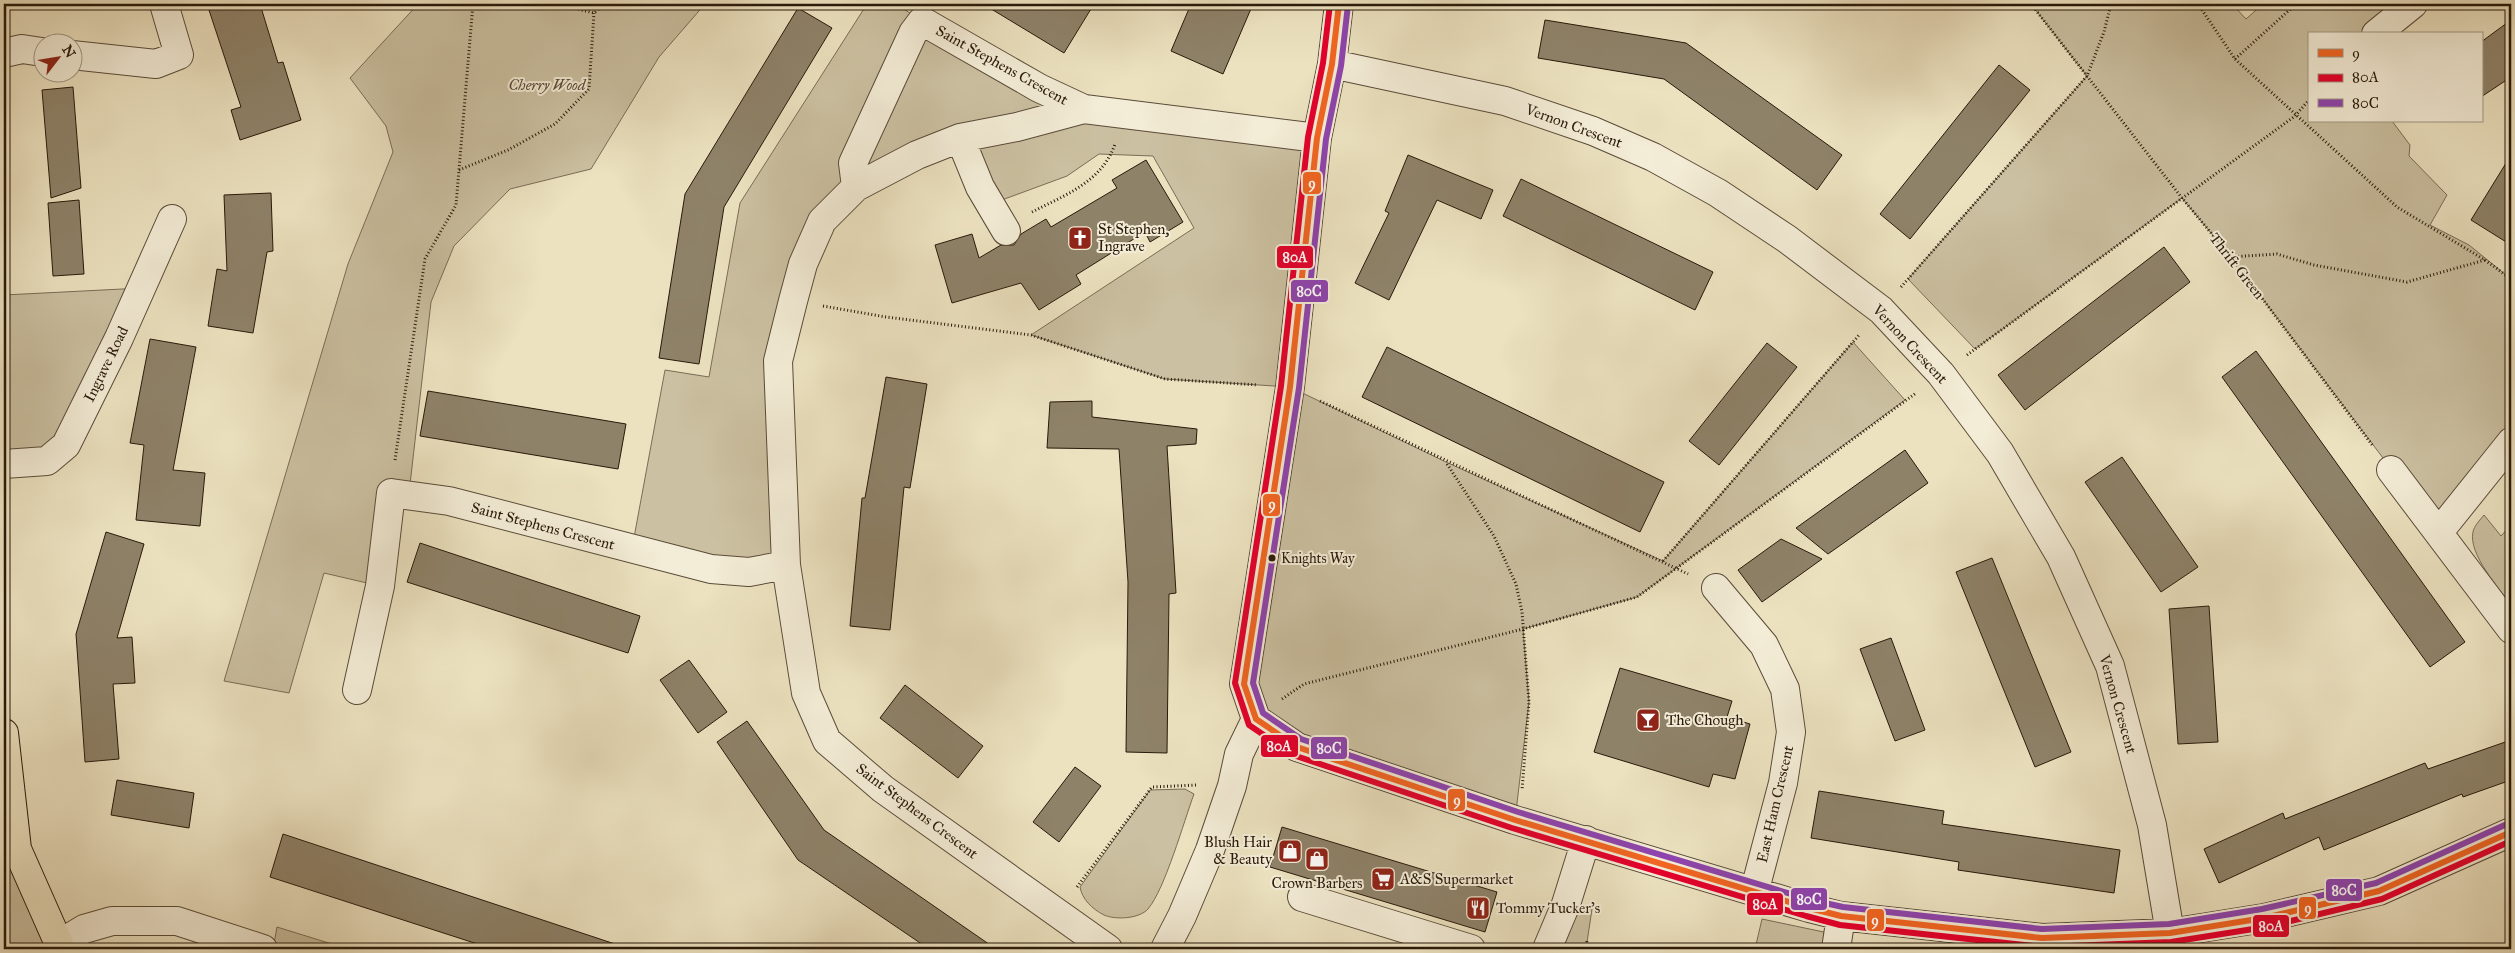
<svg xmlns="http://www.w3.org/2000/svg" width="2515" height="953" font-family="'IM FELL Great Primer',serif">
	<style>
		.green { fill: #cbc0a1; stroke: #7a6c56 }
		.building { fill: #8e8269; stroke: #29190a }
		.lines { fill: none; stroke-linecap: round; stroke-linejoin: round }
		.minor-casing { stroke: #5a4b38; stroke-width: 30 }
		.major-casing { stroke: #29190a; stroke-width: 30 }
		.path { stroke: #29190a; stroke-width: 3; stroke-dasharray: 1 2.5; stroke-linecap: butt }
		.minor { stroke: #f3ecd6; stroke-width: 28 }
		.major { stroke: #ece2c0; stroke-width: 28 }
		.bus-1-casing { stroke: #f3ecd6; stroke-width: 10 }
		.bus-2-casing { stroke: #f3ecd6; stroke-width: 10 }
		.bus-3-casing { stroke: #f3ecd6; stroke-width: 10 }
		.bus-1 { stroke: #f26522; stroke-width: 6 }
		.bus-2 { stroke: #e4002b; stroke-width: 6 }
		.bus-3 { stroke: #8e44ad; stroke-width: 6 }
		.bus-dot { fill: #29190a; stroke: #f3ecd6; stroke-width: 2 }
		.labels { text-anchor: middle; stroke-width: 4; stroke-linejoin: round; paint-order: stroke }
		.bus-label { font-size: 14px; fill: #29190a; stroke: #f3ecd6; text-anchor: start }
		.street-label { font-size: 15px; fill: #29190a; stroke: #f3ecd6 }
		.park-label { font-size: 15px; font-style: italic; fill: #5a4b37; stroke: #f3ecd6 }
		.poi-label { font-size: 15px; fill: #29190a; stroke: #f3ecd6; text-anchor: start }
		.line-badge { stroke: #f3ecd6; stroke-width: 2 }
		.badge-label { font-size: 14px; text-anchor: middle; font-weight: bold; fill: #fff }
	</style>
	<rect width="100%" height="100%" fill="#ece2c0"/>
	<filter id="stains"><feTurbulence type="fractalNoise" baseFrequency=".004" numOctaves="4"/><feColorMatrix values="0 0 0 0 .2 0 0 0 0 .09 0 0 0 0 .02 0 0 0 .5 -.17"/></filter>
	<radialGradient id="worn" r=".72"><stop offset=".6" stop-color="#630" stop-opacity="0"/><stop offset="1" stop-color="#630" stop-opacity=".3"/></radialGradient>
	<!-- green -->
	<path class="green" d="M418 4H705L659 57 591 169 510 189 454 246 431 302 409 493H391L380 586 324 573 289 693 224 681 348 264 393 152 386 126 350 78Z
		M867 4H896L922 21 1084 109 1317 138 1290 387 1446 462 1663 561 1853 342 1905 400 1637 597 1523 629 1529 702 1515 820 1297 747 1244 684 1290 387 1165 379 1031 335 1194 228 1153 156 1099 154 1067 176 991 204 960 138 822 221 778 361 786 565 749 572 633 543 665 370 709 377 740 203Z
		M2031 4H2232L2246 19 2263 4H2413L2376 34H2309V121H2392L2410 145 2409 156 2447 195 2430 225 2469 245 2511 279V443L2439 532 2231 257 2182 198 1975 349 1908 279 2087 76Z
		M142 288 66 445 4 464V295Z
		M2484 515 2501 536 2511 525V605C2499 588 2468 554 2473 532 2474 526 2480 520 2484 515Z
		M4 745 57 949H4Z
		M1185 789 1194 794C1184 821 1165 889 1148 909 1139 919 1115 920 1104 915 1092 909 1082 899 1080 887L1150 790Z
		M1566 904 1592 909 1586 949H1547Z
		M1762 919 1838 935 1836 949H1755Z
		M277 927 348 949H273Z"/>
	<!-- building -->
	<path class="building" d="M207 4H260L278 63 283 62 301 120 240 140 231 110 241 107Z
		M983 4H1094L1064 53Z
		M1191 4H1253L1223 74 1171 51Z
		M798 8 832 28 724 207 699 364 659 358 685 194Z
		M1545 20 1686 43 1842 155 1817 190 1664 79 1538 58Z
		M2511 20V77L2481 97V42Z
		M1999 65 2030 90 1910 239 1880 214Z
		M73 87 81 188 51 198 42 90Z
		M1408 155 1493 190 1481 219 1437 200 1389 300 1355 283 1389 213 1385 211Z
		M2511 155V245L2471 220Z
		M1146 160 1183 222 1150 242 1145 232 1076 275 1081 284 1039 310 1021 283 952 303 935 245 972 234 979 258 1001 245H1014L1021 234 1046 219 1051 227 1117 188 1112 180Z
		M1521 179 1713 272 1695 310 1503 216Z
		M271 193 273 251 267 252 253 333 208 326 217 269 227 271 224 195Z
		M79 200 84 274 53 276 48 203Z
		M2164 247 2190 282 2025 410 1998 375Z
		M150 339 196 347 173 470 205 473 200 526 136 520 144 445 130 443Z
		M1767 343 1797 367 1719 465 1689 441Z
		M1387 347 1664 482 1640 532 1362 397Z
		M2256 351 2465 642 2430 667 2222 377Z
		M886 377 927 384 910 488 904 487 890 630 850 626 862 498H865Z
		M428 391 626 424 618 469 420 436Z
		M1092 401V417L1197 429 1196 444 1167 446 1176 593 1169 594 1167 753 1126 752 1128 582 1119 449 1047 448 1050 402Z
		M1905 450 1928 483 1845 542 1828 554 1796 528Z
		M2122 457 2198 567 2161 592 2085 482Z
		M106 532 144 544 117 638 132 637 135 683 113 684 119 759 85 762 76 634Z
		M1781 539 1822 559 1762 602 1738 570Z
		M420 543 640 616 628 653 407 582Z
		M1992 558 2071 752 2035 767 1956 572Z
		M2209 606 2218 742 2178 744 2169 609Z
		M1891 638 1925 730 1895 741 1860 649Z
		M689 660 727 712 698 733 660 680Z
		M1620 668 1732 701 1727 717 1750 724 1735 779 1713 774 1709 787 1594 752Z
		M905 685 983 746 958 778 880 718Z
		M747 721 824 830 996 949H929L798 860 717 742Z
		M2511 740V780L2463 797 2462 794 2324 850 2319 837 2219 883 2204 849 2283 813 2285 819 2425 763 2428 769Z
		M1075 767 1101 786 1059 842 1033 822Z
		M117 780 194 793 189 828 111 815Z
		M1819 791 1944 811 1942 824 2120 850 2114 893 1958 870 1959 862 1811 838Z
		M1282 827 1497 892 1485 932 1270 867Z
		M283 834 615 944 614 949H493L270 877Z"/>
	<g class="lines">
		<!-- minor casing -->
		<g class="minor-casing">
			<path id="minor" d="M2376 34 2413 4
				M4 53 22 49 42 52
				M72 55 156 64 179 55 164 4
				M1332 64 1505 101 1593 131 1653 157 1718 193 1787 239 1881 310 1941 374 2000 453 2061 557 2110 666 2152 825 2170 933
				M960 138 980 187 1006 231
				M856 187 853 163 913 33 922 21 1039 88 1084 109
				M4 464 47 461 66 445 119 338 172 219
				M2391 470 2511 629
				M2439 532 2511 442
				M1716 588 1764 645 1785 689 1791 732 1783 783 1754 893
				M357 690 380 586 391 493 449 501 711 569 749 572 786 565
				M1256 719 1297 747 1515 820 1809 908 1841 916 2042 938 2170 933 2264 918 2379 891 2511 832
				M1302 897 1471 949
				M59 944 84 929 112 921H177L263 949
				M1108 949 883 789 827 741 806 693 786 565 778 361 793 301 803 264 822 221 856 187 917 155 960 138 1017 127 1084 109 1317 138
				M1165 949 1182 916 1210 850 1232 786 1239 754 1256 719 1244 684 1290 387 1317 138 1332 64 1339 4
				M1547 949 1566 904 1586 840
				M1836 949 1841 916"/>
		</g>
		<!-- major casing -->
		<g class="major-casing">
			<path id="major" d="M4 733 17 849 59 944 57 949"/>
		</g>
		<!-- path -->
		<path class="path" d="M558 4 594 13 604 4
			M2031 4 2182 198 2231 257 2373 446
			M2198 4 2235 59 2397 207 2485 260 2511 279
			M2235 59 2296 4
			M459 170 508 150 555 124 589 89 594 13
			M1032 212C1065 195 1102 182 1115 144
			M2231 257 2277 254 2314 265 2407 282 2485 260
			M1901 287 2087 76 2104 32 2111 4
			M823 306 886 317 1031 335 1165 379 1258 385
			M1967 355 2295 116 2309 100
			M1320 401 1688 574
			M395 460 425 259 456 205 473 4
			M1447 464 1494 536 1516 584 1522 612 1529 702 1522 790
			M1663 561 1859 335
			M1282 699 1304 684 1523 629 1637 597 1916 393
			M1077 887 1152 787 1197 785
			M1586 949 1587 940"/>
		<!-- minor -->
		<use href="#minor" class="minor"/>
		<!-- major -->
		<use href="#major" class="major"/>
		<!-- bus-1 casing -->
		<g class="bus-1-casing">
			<path id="bus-1" d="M1256 719 1297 747 1515 820 1809 908 1841 916 2042 938 2170 933 2264 918 2379 891 2511 832
				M1256 719 1244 684 1290 387 1317 138 1332 64 1339 4"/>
		</g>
		<!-- bus-2 casing -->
		<g class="bus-2-casing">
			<path id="bus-2" d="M1330 4 1323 63 1308 137 1281 386 1235 683 1249 725 1293 755 1512 828 1806 916 1840 925 2042 947 2171 942 2266 927 2382 899 2511 841"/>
		</g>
		<!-- bus-3 casing -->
		<g class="bus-3-casing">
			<path id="bus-3" d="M1348 5 1341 66 1326 139 1299 388 1253 683 1263 713 1301 739 1518 812 1811 900 1843 907 2042 929 2169 924 2262 909 2376 883 2507 824"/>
		</g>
		<!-- bus-1 -->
		<use href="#bus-1" class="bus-1"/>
		<!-- bus-2 -->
		<use href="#bus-2" class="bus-2"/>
		<!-- bus-3 -->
		<use href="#bus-3" class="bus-3"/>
	</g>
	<!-- icons -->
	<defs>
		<g id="church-square" transform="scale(1.25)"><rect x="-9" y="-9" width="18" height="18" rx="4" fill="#8f2418" stroke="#f3ecd6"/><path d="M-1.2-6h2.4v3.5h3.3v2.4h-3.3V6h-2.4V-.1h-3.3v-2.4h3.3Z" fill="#fff"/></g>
		<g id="bar-square" transform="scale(1.25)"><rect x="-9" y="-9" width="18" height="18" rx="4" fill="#8f2418" stroke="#f3ecd6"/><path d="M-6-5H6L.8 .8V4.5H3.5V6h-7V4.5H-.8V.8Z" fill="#fff"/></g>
		<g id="shop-square" transform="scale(1.25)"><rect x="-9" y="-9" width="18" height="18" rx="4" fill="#8f2418" stroke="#f3ecd6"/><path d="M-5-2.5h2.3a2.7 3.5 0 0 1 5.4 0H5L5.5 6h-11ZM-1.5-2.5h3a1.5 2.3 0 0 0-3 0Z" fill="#fff"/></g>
		<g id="supermarket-square" transform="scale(1.25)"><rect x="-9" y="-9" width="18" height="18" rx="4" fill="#8f2418" stroke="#f3ecd6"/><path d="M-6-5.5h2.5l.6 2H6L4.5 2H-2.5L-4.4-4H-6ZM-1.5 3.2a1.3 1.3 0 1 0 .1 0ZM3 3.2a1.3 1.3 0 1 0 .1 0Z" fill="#fff"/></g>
		<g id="restaurant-square" transform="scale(1.25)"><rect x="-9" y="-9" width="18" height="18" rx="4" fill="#8f2418" stroke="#f3ecd6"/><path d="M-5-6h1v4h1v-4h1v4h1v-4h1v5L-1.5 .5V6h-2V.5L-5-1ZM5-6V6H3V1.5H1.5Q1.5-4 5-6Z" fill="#fff"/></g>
	</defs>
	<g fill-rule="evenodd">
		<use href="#church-square" x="1080" y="238"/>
		<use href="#bar-square" x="1648" y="720"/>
		<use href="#shop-square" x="1290" y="851"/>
		<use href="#shop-square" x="1317" y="859"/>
		<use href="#supermarket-square" x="1383" y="879"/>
		<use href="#restaurant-square" x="1478" y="908"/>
	</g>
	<!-- markers -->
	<circle class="bus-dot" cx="1272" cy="558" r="4.5"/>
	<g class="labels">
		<!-- bus labels -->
		<g class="bus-label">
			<text x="1281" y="563">Knights Way</text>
		</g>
		<!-- street labels -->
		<g class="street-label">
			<text transform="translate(1002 65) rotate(29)" y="5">Saint Stephens Crescent</text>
			<text transform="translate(1574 126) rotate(20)" y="5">Vernon Crescent</text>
			<text transform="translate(2237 266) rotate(52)" y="5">Thrift Green</text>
			<text transform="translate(1910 344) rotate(47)" y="5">Vernon Crescent</text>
			<text transform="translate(106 364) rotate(-64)" y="5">Ingrave Road</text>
			<text transform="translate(543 526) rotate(15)" y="5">Saint Stephens Crescent</text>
			<text transform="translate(2118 704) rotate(74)" y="5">Vernon Crescent</text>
			<text transform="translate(1775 804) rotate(-77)" y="5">East Ham Crescent</text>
			<text transform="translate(917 811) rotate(37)" y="5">Saint Stephens Crescent</text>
		</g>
		<!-- park labels -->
		<g class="park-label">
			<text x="547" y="90">Cherry Wood</text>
		</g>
		<!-- poi labels -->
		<g class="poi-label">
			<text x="1098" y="234">St Stephen,<tspan x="1098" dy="17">Ingrave</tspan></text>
			<text x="1666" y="725">The Chough</text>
			<text x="1272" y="847" text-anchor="end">Blush Hair<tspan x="1272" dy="17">&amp; Beauty</tspan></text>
			<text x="1400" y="884">A&amp;S Supermarket</text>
			<text x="1317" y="888" text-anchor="middle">Crown Barbers</text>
			<text x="1496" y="913">Tommy Tucker's</text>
		</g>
	</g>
	<g class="line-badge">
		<rect x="1302" y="171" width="20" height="24" rx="5" fill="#f26522"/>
		<rect x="1276" y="245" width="38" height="24" rx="5" fill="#e4002b"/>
		<rect x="1290" y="279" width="39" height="24" rx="5" fill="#8e44ad"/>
		<rect x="1262" y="493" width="19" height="24" rx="5" fill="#f26522"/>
		<rect x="1260" y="734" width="39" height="24" rx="5" fill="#e4002b"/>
		<rect x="1310" y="736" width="38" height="24" rx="5" fill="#8e44ad"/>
		<rect x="1447" y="788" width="19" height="24" rx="5" fill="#f26522"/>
		<rect x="2325" y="878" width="38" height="24" rx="5" fill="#8e44ad"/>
		<rect x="1790" y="887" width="38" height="24" rx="5" fill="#8e44ad"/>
		<rect x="1746" y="892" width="38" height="24" rx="5" fill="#e4002b"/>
		<rect x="2298" y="896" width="19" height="24" rx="5" fill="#f26522"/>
		<rect x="1866" y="908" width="19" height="24" rx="5" fill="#f26522"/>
		<rect x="2252" y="914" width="38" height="24" rx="5" fill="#e4002b"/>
	</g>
	<g class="badge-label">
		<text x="1312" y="188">9</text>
		<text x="1295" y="262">80A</text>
		<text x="1309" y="296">80C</text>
		<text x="1272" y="509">9</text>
		<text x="1279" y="751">80A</text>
		<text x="1329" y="753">80C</text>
		<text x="1457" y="805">9</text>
		<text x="2344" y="895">80C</text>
		<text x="1809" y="904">80C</text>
		<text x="1765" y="909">80A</text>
		<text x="2308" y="913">9</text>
		<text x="1875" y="925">9</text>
		<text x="2271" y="931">80A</text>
	</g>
	<!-- margin -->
	<rect width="2515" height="953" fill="none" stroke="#ece2c0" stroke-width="20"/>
	<rect x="5" y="5" width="2505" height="943" fill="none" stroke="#29190a" stroke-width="2.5"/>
	<rect x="10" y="10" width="2495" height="933" fill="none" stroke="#29190a"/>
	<!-- legend -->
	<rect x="2308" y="32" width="175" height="90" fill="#f3ecd6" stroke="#a29884"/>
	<rect x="2318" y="49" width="25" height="8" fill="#f26522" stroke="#a29884"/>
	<text x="2352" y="58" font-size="15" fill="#29190a">9</text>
	<rect x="2318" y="74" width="25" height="8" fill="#e4002b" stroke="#a29884"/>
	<text x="2352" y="82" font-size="15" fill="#29190a">80A</text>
	<rect x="2318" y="99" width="25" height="8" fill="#8e44ad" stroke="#a29884"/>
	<text x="2352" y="108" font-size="15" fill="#29190a">80C</text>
	<!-- north arrow -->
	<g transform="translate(58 58) rotate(59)"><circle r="24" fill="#f3ecd6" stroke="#a29884"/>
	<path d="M0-4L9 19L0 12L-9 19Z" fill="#8f2418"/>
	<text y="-8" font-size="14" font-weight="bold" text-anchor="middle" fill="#29190a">N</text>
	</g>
	<rect width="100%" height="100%" filter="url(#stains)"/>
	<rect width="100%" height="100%" fill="url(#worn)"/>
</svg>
